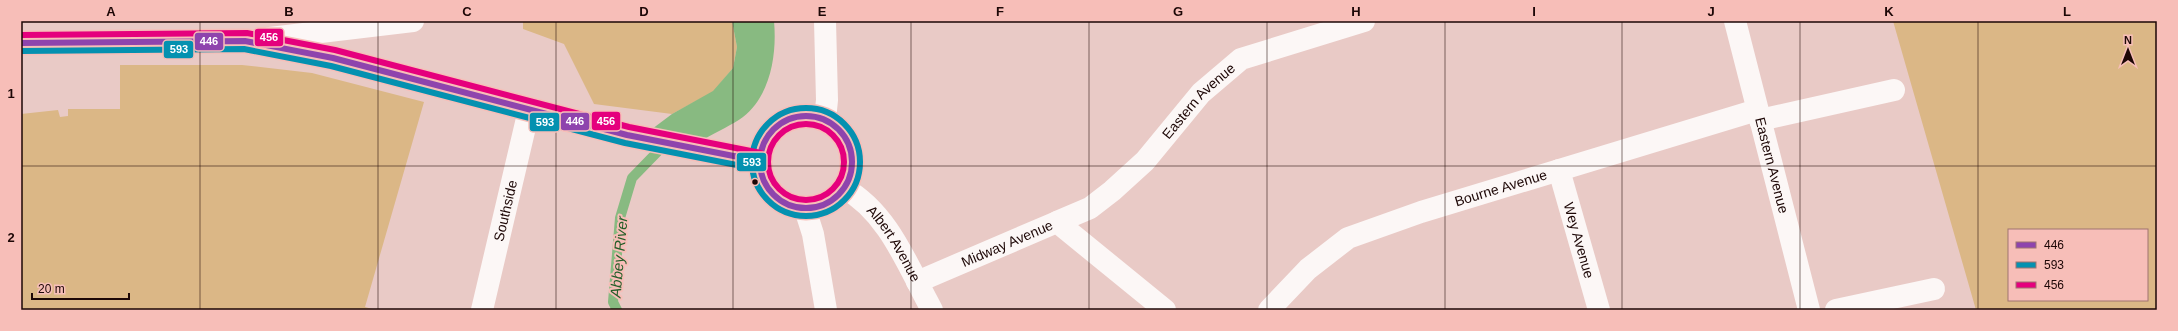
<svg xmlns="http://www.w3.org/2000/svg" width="2178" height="331" font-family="Arial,sans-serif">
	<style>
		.green { fill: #dbb786; fill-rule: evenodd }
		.water { fill: #88ba81 }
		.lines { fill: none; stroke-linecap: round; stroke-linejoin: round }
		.stream { stroke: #88ba81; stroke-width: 10 }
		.minor { stroke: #fcf7f6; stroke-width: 22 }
		.bus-1-casing { stroke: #f7beb8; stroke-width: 9 }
		.bus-2-casing { stroke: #f7beb8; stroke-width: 9 }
		.bus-3-casing { stroke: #f7beb8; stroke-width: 9 }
		.bus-1 { stroke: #8e44ad; stroke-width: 6 }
		.bus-2 { stroke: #0491b0; stroke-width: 6 }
		.bus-3 { stroke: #e5007d; stroke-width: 6 }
		.grid { fill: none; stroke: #1d0706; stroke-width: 1; stroke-opacity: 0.55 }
		.bus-dot { fill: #1d0706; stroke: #f7beb8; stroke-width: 1.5 }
		.labels { text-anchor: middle; stroke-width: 4; stroke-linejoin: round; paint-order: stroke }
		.street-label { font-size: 14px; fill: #1d0706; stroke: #f7beb8 }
		.water-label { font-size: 15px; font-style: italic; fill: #245e29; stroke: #f7beb8 }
		.line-badge { stroke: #f7beb8; stroke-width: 1.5 }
		.badge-label { font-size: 11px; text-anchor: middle; font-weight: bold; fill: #fff }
		.neatline { fill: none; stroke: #1d0706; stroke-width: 1.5 }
		.grid-label { font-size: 13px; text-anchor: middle; font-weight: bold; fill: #1d0706 }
	</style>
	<rect width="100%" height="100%" fill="#e9cac6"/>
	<!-- green -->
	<path class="green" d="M523 21H732L737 47 733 68 713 92 672 114 594 104 564 44 523 29Z
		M1893 21H2157V310H1976ZM2009 230H2147V300H2009Z
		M120 65H242L312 73 424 102 365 307 376 310H21V114L58 110 60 117 68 116V109H120Z"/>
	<!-- water -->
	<path class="water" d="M732 21H774C777 54 771 95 743 117 732 125 718 131 706 138L652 129 672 114 713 91 733 68 737 47Z"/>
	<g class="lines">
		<!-- stream -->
		<path class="stream" d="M617 310 613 302 620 218 632 178 666 143"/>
		<!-- minor -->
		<g class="minor">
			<path d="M825 21 827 100 825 119"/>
			<path id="s1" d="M1735 21 1809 310"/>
			<path d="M270 38 413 21"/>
			<path d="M21 43 245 41 333 58 627 135 759 161"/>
			<circle cx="806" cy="162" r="46"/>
			<path d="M1760 120 1894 90"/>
			<path id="s2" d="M1559 170 1599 310"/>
			<path id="s3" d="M844 188C889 213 908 267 932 310"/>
			<path d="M805 209 813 234 826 310"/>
			<path id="s4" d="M1057 222 1090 208 1112 191 1145 161 1201 93 1241 59 1364 21"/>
			<path id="s5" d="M917 282 1057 222 1165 310"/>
			<path id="s6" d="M482 310 529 110"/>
			<path id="s7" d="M1269 310 1308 269 1348 238 1421 212 1757 110"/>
			<path d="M1836 310 1934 289"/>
		</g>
		<!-- bus-1 casing -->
		<g class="bus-1-casing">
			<path id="bus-1" d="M21 43 245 41 333 58 627 135 759 161
				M760 162a46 46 0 1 1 92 0a46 46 0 1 1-92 0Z"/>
		</g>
		<!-- bus-2 casing -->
		<g class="bus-2-casing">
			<path id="bus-2" d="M21 51 244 49 331 66 625 143 757 169
				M752 162a54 54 0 1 1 108 0a54 54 0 1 1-108 0Z"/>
		</g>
		<!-- bus-3 casing -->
		<g class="bus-3-casing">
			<path id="bus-3" d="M21 35 247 33 335 50 629 127 761 153
				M768 162a38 38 0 1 1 76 0a38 38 0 1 1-76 0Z"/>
		</g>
		<!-- bus-1 -->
		<use href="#bus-1" class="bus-1"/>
		<!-- bus-2 -->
		<use href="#bus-2" class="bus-2"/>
		<!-- bus-3 -->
		<use href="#bus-3" class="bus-3"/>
	</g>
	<!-- grid -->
	<path class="grid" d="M200 21V310M378 21V310M556 21V310M733 21V310M911 21V310M1089 21V310M1267 21V310M1445 21V310M1622 21V310M1800 21V310M1978 21V310M21 166H2157"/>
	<!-- markers -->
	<circle class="bus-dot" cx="755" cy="182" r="3.5"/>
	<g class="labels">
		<!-- street labels -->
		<g class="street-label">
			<text dy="5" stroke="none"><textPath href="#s4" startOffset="189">Eastern Avenue</textPath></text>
			<text dy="5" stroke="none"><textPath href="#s1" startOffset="149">Eastern Avenue</textPath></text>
			<text dy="5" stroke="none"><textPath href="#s7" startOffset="268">Bourne Avenue</textPath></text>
			<text dy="5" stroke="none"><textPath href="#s6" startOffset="102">Southside</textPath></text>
			<text dy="5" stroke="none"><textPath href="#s2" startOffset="73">Wey Avenue</textPath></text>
			<text dy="5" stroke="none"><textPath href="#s5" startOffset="98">Midway Avenue</textPath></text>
			<text dy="5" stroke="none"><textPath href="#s3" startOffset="76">Albert Avenue</textPath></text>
		</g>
		<!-- water labels -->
		<g class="water-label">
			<text transform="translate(619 257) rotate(-85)" y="5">Abbey River</text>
		</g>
	</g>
	<g class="line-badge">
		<rect x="254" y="28" width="30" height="19" rx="4" fill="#e5007d"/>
		<rect x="194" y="32" width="30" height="19" rx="4" fill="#8e44ad"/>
		<rect x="163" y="40" width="31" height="19" rx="4" fill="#0491b0"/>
		<rect x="591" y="111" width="30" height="20" rx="4" fill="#e5007d"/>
		<rect x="560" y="112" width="30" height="19" rx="4" fill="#8e44ad"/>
		<rect x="529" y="112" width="31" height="20" rx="4" fill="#0491b0"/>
		<rect x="736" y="152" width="31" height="20" rx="4" fill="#0491b0"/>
	</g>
	<g class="badge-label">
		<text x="269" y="41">456</text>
		<text x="209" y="45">446</text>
		<text x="179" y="53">593</text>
		<text x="606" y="125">456</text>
		<text x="575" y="125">446</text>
		<text x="545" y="126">593</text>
		<text x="752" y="166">593</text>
	</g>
	<!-- border -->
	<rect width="2178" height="331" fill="none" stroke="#f7beb8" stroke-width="44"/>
	<!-- legend -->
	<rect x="2008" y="229" width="140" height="72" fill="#f7beb8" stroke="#a07571"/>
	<rect x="2016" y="242" width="20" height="6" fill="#8e44ad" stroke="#a07571"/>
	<text x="2044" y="249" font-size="12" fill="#1d0706">446</text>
	<rect x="2016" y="262" width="20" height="6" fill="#0491b0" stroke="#a07571"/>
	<text x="2044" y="269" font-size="12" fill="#1d0706">593</text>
	<rect x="2016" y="282" width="20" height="6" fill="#e5007d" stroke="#a07571"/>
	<text x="2044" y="289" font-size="12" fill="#1d0706">456</text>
	<!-- north arrow -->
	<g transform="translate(2128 50)" stroke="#f7beb8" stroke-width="3" paint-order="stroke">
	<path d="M0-3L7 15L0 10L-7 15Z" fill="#1d0706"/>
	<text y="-6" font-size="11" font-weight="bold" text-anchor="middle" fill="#1d0706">N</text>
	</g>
	<!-- scale -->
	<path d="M32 293v6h97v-6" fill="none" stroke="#1d0706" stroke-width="2"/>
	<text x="38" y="293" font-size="12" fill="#1d0706" stroke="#f7beb8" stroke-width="3" paint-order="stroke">20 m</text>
	<rect x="22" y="22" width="2134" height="287" class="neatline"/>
	<g class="grid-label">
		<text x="111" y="16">A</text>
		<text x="289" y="16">B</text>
		<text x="467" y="16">C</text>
		<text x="644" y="16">D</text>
		<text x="822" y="16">E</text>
		<text x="1000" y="16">F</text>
		<text x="1178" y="16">G</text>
		<text x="1356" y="16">H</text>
		<text x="1534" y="16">I</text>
		<text x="1711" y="16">J</text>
		<text x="1889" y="16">K</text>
		<text x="2067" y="16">L</text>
		<text x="11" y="98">1</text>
		<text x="11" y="242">2</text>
	</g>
</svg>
